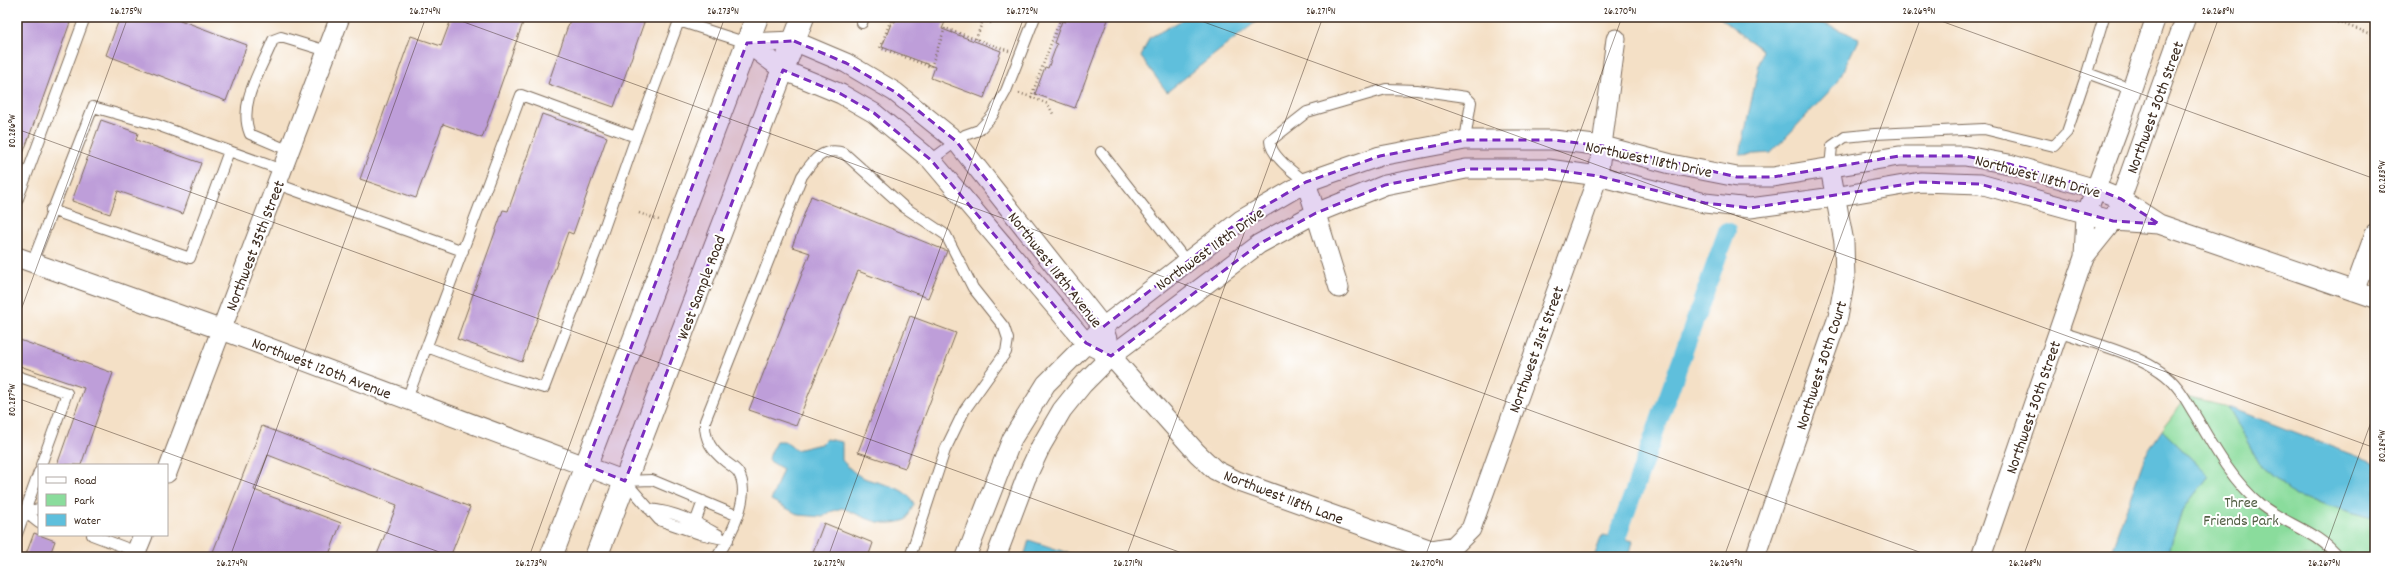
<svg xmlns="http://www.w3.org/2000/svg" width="2392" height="574" font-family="Dekko,sans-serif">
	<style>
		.green { fill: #8adc9c; stroke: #62835d }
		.water { fill: #5ebfdc; stroke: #4c747d }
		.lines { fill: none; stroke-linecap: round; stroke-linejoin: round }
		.canal { stroke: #5ebfdc; stroke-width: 18 }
		.building { fill: #be9ed9 }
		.lane-casing { stroke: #7c6a59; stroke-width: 12 }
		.street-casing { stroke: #7c6a59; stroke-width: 21 }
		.primary-casing { stroke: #7c6a59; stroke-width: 24 }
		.path { stroke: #7c6a59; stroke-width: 2.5; stroke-dasharray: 1 3; stroke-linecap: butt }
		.lane { stroke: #fff; stroke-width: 10 }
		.street { stroke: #fff; stroke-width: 19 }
		.primary { stroke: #fff; stroke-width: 22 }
		.marked { fill: #7b2cbf; fill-opacity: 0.2; stroke: #7b2cbf; stroke-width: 3; stroke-dasharray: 8 5; stroke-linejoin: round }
		.ticks { fill: none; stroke: #3b2a1e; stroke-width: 1; stroke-opacity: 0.45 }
		.labels { text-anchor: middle; stroke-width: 4; stroke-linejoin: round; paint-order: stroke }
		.street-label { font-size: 16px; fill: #3b2a1e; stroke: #fff }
		.park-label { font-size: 16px; fill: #535f44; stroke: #fff }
		.neatline { fill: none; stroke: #3b2a1e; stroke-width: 1.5 }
		.ticks-label { font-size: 10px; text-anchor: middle; fill: #3b2a1e }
	</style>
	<rect width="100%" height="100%" fill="#fff"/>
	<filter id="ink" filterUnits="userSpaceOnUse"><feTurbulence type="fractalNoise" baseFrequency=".025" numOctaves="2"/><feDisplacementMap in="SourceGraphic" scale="8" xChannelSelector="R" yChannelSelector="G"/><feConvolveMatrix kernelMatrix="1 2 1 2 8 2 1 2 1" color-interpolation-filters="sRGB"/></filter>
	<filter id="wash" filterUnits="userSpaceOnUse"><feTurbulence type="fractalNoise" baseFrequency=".012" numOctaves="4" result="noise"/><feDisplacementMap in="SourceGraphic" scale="16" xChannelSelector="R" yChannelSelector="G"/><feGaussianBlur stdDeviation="0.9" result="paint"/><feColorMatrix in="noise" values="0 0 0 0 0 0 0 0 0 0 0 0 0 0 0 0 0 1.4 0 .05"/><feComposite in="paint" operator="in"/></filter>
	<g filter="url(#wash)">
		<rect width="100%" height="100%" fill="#f4e0c6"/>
		<!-- green -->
		<path class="green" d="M2186 397 2228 407 2262 468 2296 496 2375 519V557H2167L2182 510 2209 476 2162 430Z"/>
		<!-- water -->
		<path class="water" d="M1188 17H1262L1167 92 1141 57 1149 38Z
			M1719 17H1808L1859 38 1837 83 1771 153 1740 155 1762 50Z
			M2228 407 2375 463V519L2296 496 2262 468Z
			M2162 430 2209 476 2182 510 2167 557H2109L2145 456Z
			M826 439 842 442V460C848 467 856 475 864 478 881 485 905 485 914 504L906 520C880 529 866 517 842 508L830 512 823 517 799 515 771 500 783 469 768 460 776 441H784L796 450 821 444Z
			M1602 535 1633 541 1629 557H1594Z
			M1029 540 1080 557H1024Z"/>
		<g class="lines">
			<!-- canal -->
			<path class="canal" d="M1617 538 1727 231"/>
		</g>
		<g id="blocks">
			<!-- building -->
			<path class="building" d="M17 17H72L19 165H17Z
				M120 17H172L247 45 226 101 106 55Z
				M452 17H525L482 138 443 124 416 198 360 179 411 36 441 46Z
				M571 17H646L614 107 548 84Z
				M897 17H947L942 29 1001 51 984 98 931 78 935 67 882 47 892 21 895 22Z
				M1067 17H1109L1075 108 1035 94 1045 67 1048 68 1057 44 1054 43 1062 21 1065 22Z
				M542 114 607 137 573 234 568 232 522 362 457 339 503 210 508 211Z
				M101 120 138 133 136 140 201 163 183 214 118 191 110 214 72 201Z
				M811 196 947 251 928 298 858 271 796 426 749 410 810 253 792 247Z
				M910 316 956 333 905 468 858 452Z
				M17 339 113 373 81 465H57L84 388 17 365Z
				M262 426 470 507 450 557H376L397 505 268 455 254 490 341 523 328 557H211Z
				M824 523 873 543 868 557H811Z
				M34 533 55 541 49 557H25Z"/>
		</g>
	</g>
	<g filter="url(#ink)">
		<use href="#blocks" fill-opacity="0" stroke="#7c6a59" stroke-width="1"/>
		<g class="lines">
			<!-- lane casing -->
			<g class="lane-casing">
				<path id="lane" d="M2104 17 2087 73 2131 89
					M862 23 864 17
					M636 137 679 21 747 43
					M290 151 250 134C237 104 262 68 273 40L281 37 327 51
					M1101 152 1187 262
					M931 160 965 135 979 130 992 116 1006 91 1035 17
					M1830 168 1832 146 1845 137 1875 134 1984 129 2054 146 2067 132 2087 73
					M1306 182C1295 174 1270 155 1270 141L1307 112 1386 89 1417 90 1466 97 1471 102 1465 140
					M277 184 463 251
					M17 201 85 17
					M51 210 190 258 229 151
					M32 263 93 107 157 125 282 170
					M2058 331C2094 344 2153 356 2177 387 2184 395 2189 406 2195 415 2213 446 2233 482 2261 505 2285 524 2319 532 2338 557
					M17 376 67 393 41 465
					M407 399 521 95 636 137 596 251 544 388 504 376 427 347
					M625 481 659 520 700 534 728 540
					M625 481 652 480 738 516
					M39 509 25 512 39 523
					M649 509C674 511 698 523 719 535
					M695 523 703 501
					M17 534 39 472
					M92 535 137 552
					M717 557C730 537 753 495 738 472 735 468 730 465 726 462 712 451 704 440 705 421L802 176C813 160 824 146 844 153L904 207 946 235 973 288 1004 327 1008 339 1006 352 964 411 945 450 910 557"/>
			</g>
			<!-- street casing -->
			<g class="street-casing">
				<path id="street" d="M747 43 783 70 841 94 874 113 931 160 1086 343 1111 356 1197 453 1215 470 1237 481 1431 550 1454 546 1471 529 1598 176 1616 39
					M747 43 794 41 846 63 895 92 956 141 1103 327 1107 339
					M1306 182 1339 288
					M17 257 222 330 625 481
					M2084 257 2113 221 2186 17
					M2354 291 2375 233
					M167 473 340 17
					M134 557 143 535
					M966 557 1012 439 1046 384 1103 327 1241 220 1306 182 1380 156 1465 140H1553L1603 146 1671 164 1737 177H1773L1899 156H1965L2009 164 2096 189 2121 199 2159 224 2375 298
					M996 557 1026 478 1041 446 1062 410 1083 384 1111 356 1259 244 1316 213 1385 185 1466 169H1548L1598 176 1705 203 1750 208 1834 197 1921 182 1980 184 2113 221 2158 224
					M1755 557 1838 317 1845 279 1844 242 1830 168
					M1981 557 2084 257 2086 215 2121 121 2156 17"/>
			</g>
			<!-- primary casing -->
			<g class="primary-casing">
				<path id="primary" d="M551 557 757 17
					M596 557 803 17"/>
			</g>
			<!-- path -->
			<path class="path" d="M892 17 880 48 931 67 945 28 1009 51
				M2322 17 2375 35
				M976 39 983 20 992 23 994 17
				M1019 93 1031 97 1061 17
				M1031 97 1048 104 1053 114
				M639 213 659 220"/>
			<!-- lane -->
			<use href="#lane" class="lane"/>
			<!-- street -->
			<use href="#street" class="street"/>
			<!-- primary -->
			<use href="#primary" class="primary"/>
		</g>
	</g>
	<!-- marked area -->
	<path class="marked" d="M794 41 846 63 895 92 956 141 1103 327 1241 220 1306 182 1380 156 1465 140H1553L1603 146 1737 177H1773L1899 156H1965L2009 164 2096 189 2121 199 2159 224 2113 221 1980 184 1921 182 1750 208 1705 203 1598 176 1548 169H1466L1385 185 1316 213 1259 244 1111 356 1086 343 931 160 874 113 841 94 783 70 625 481 586 465 747 43Z"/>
	<!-- ticks -->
	<path class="ticks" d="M450 17 1933 557M1190 17 2375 448M1930 17 2375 179M17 129 1193 557M17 321 128 17M17 398 453 557M230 557 426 17M529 557 725 17M828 557 1024 17M1126 557 1323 17M1425 557 1622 17M1724 557 1921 17M2023 557 2219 17M2322 557 2375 411"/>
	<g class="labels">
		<!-- street labels -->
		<g class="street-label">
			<text transform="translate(2154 107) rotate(-70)" y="6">Northwest 30th Street</text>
			<text transform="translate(1649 158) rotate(12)" y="6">Northwest 118th Drive</text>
			<text transform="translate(2038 175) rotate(15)" y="6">Northwest 118th Drive</text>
			<text transform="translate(254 245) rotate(-69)" y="6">Northwest 35th Street</text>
			<text transform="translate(1209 248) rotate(-36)" y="6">Northwest 118th Drive</text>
			<text transform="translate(1056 269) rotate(52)" y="6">Northwest 118th Avenue</text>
			<text transform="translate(700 287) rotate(-69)" y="6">West Sample Road</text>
			<text transform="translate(1535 349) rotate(-70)" y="6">Northwest 31st Street</text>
			<text transform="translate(1820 365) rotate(-72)" y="6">Northwest 30th Court</text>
			<text transform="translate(322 367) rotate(21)" y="6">Northwest 120th Avenue</text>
			<text transform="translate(2032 407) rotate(-71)" y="6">Northwest 30th Street</text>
			<text transform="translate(1284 496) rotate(21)" y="6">Northwest 118th Lane</text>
		</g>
		<!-- park labels -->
		<g class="park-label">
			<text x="2241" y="507">Three<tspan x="2241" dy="18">Friends Park</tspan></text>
		</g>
	</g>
	<!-- margin -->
	<rect width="2392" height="574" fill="none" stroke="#fff" stroke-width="44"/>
	<!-- legend -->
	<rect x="38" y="464" width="130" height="72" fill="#ffffff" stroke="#b1aaa5"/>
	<rect x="46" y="477" width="20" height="6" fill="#ffffff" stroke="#b1aaa5"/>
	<text x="74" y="484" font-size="12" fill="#3b2a1e">Road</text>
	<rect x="46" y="494" width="20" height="12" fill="#8adc9c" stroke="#b1aaa5"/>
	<text x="74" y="504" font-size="12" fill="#3b2a1e">Park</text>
	<rect x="46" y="514" width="20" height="12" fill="#5ebfdc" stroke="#b1aaa5"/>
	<text x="74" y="524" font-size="12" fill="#3b2a1e">Water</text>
	<rect x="22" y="22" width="2348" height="530" class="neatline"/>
	<g class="ticks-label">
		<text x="126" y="14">26.275°N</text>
		<text x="425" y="14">26.274°N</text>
		<text x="723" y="14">26.273°N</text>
		<text x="1022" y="14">26.272°N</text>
		<text x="1321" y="14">26.271°N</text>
		<text x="1620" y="14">26.270°N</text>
		<text x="1919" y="14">26.269°N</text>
		<text x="2218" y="14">26.268°N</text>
		<text transform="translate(11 131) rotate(-90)" y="4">80.286°W</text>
		<text transform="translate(2381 177) rotate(-90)" y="4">80.283°W</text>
		<text transform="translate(11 400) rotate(-90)" y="4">80.287°W</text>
		<text transform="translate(2381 446) rotate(-90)" y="4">80.284°W</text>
		<text x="232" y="566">26.274°N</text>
		<text x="531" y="566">26.273°N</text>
		<text x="829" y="566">26.272°N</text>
		<text x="1128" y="566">26.271°N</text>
		<text x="1427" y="566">26.270°N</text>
		<text x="1726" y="566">26.269°N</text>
		<text x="2025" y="566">26.268°N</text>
		<text x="2324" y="566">26.267°N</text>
	</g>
</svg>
